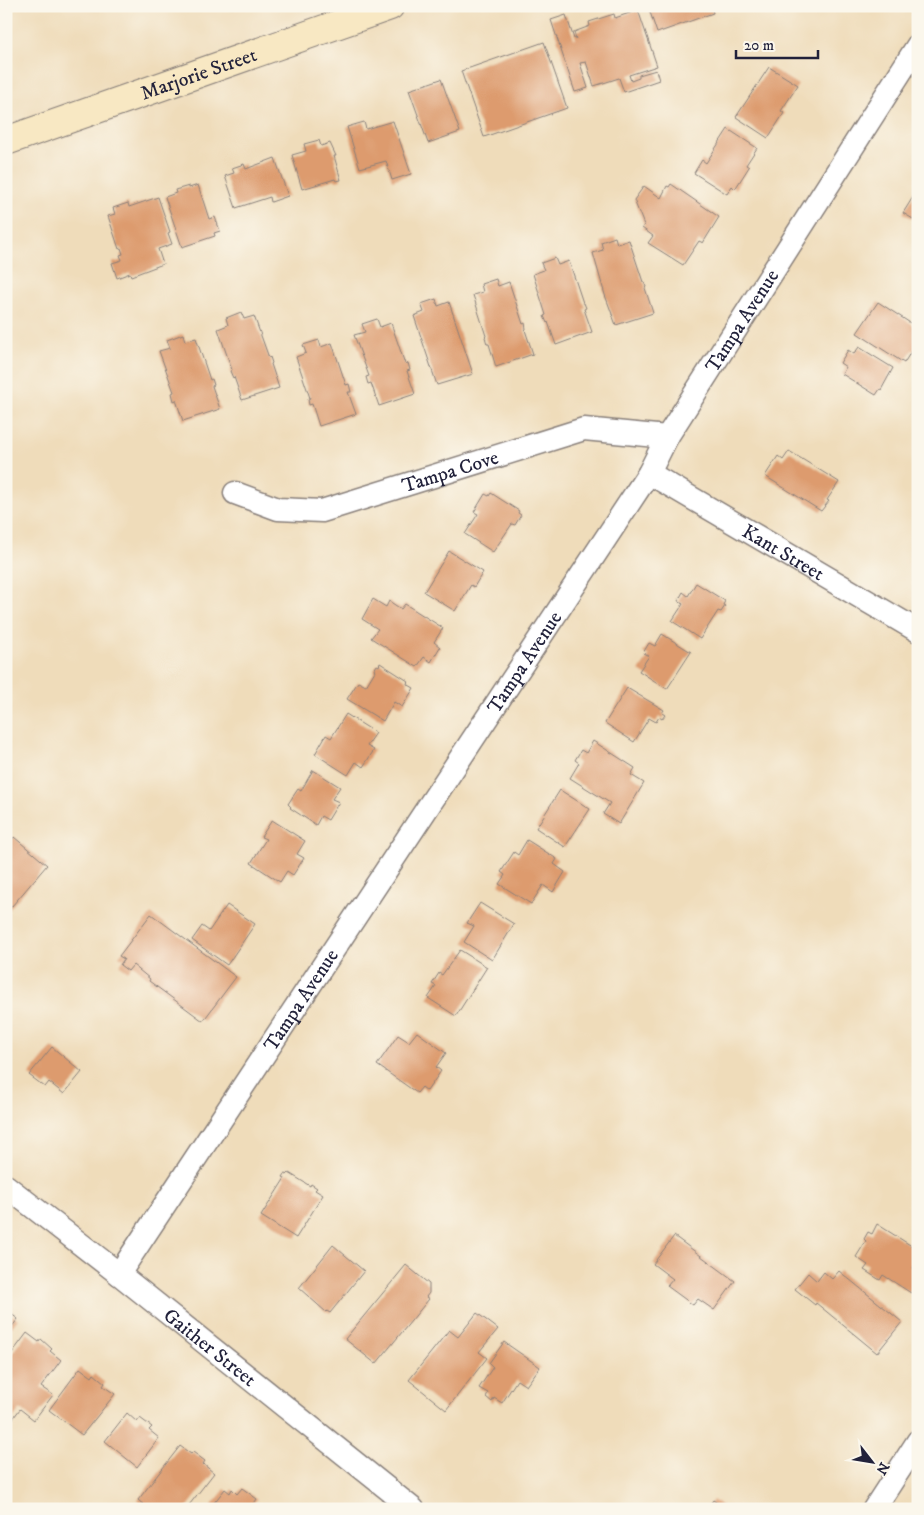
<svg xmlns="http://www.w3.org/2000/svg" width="924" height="1515" font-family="'IM FELL DW Pica',serif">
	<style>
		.building { fill: #dd9b6e }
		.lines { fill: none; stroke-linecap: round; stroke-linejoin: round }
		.street-casing { stroke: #887f7a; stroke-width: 25 }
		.secondary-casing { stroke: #887f7a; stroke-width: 30 }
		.street { stroke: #fff; stroke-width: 22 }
		.secondary { stroke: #f8e8c3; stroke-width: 28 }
		.labels { text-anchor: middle; stroke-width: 5; stroke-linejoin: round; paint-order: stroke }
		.street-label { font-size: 20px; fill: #22223b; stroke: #fbf7ec }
	</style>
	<rect width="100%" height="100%" fill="#fbf7ec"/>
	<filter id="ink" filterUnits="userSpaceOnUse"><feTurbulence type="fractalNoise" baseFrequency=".02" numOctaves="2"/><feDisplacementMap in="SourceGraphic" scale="10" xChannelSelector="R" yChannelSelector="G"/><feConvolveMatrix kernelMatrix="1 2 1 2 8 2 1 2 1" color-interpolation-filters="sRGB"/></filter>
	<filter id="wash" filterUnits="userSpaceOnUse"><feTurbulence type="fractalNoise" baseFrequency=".0096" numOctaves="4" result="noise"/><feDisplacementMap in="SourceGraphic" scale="20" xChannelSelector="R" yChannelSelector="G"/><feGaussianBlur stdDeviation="1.12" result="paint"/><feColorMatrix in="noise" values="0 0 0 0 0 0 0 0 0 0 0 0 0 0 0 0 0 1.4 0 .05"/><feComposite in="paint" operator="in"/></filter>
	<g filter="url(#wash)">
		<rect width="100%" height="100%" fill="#efdcba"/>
		<g id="blocks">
			<!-- building -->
			<path class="building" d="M648 6H711L713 13 657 33Z
				M638 10 657 66 629 75 631 81 639 78V75L656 70 659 80 624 92 619 78 594 86 586 62 580 63 588 88 575 92 551 20 566 15 574 39H576L574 32 590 26 589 22 614 14 615 18Z
				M544 42 567 108 484 137 461 71Z
				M769 67 798 85 781 111 784 113 768 138 736 117Z
				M441 79 460 132 428 143 409 90Z
				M393 121 411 174 392 180 386 161 360 168 347 127 364 122 366 129Z
				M728 129 757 148 746 165 749 167 735 189 732 186 727 194 694 173 702 160 706 163Z
				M319 140 321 146 330 143 336 156H334L341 180 336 181 335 179 302 189 292 155 306 151 304 144Z
				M275 158 288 196 271 202 270 197 236 208 225 176 234 173 232 168 244 164 246 169Z
				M671 184 719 217 703 243 699 241 683 265 648 243 653 236 642 228 644 225 634 200 644 186 661 198 667 186 669 187Z
				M198 185 209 219 215 217 220 231 214 233 215 236 182 247 165 197 176 193 175 190 189 186V188Z
				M918 189V222L903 213Z
				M158 197 170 232 168 233 172 244 158 249 163 264 131 276 130 273 117 278 112 263 122 260 120 255 123 254 121 248 119 249 108 216 115 214 113 208 128 203 129 207Z
				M615 237 617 244 629 240 643 282H644L646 287 645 288 653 313 616 325 605 295 593 253 603 250 601 242Z
				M555 258 558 265 569 261 583 303H584L586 308 584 309 592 332 556 345 548 322 547 323 544 316 546 315 533 274 544 270 541 263Z
				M496 279 498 286 509 282 523 324 525 323 526 329 525 330 533 354 496 367 489 344H487L485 337 486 336 473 295 483 292 481 284Z
				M436 299 438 306 449 302 473 374 437 385 414 316 424 312 421 304Z
				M878 302 918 328V353L912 350 904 363 857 333Z
				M241 312 244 319 254 316 269 358 270 357 272 363 271 364 279 388 242 400 234 377 233 378 230 371 232 370 218 329 228 325 226 318Z
				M377 319 380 327 391 323 405 364 408 363 410 370 407 371 415 394 379 406 371 383 368 384 366 377 369 376 354 335 365 332 362 324Z
				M183 334 185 341 196 338 210 380 212 379 214 385 212 386 220 409 183 421 176 400 174 401 172 393 174 392 159 351 170 348 167 340Z
				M319 340 321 347 332 343 346 385 349 384 351 392H348L356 414 319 426 312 404 309 405 308 399 310 398 296 357 306 353 303 345Z
				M859 347 893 368 881 390 880 389 876 395 842 374 846 367 840 363 848 350 854 354Z
				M789 451 839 482 827 500 829 501 821 511 765 476 778 456 783 460Z
				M491 493 519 511 518 513 521 515 515 525 512 524 493 552 465 534 478 514 474 512 485 494 489 496Z
				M449 551 483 572 474 587 471 585 455 611 424 592Z
				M696 583 725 601 723 605 725 606 721 612 718 611 700 639 672 621 683 604 678 601 683 592 688 596Z
				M373 599 386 607 389 601 401 609 405 604 443 628 434 642 440 647 431 662 424 657 417 667 371 638 378 629 362 619Z
				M662 634 691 652 667 689 639 671 649 656 643 653 649 643 655 646Z
				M380 663 408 681 407 684 414 688 402 707 394 702 383 721 347 699 358 682 366 686 375 671 374 670 377 665 379 666Z
				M627 688 664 710 662 713 665 715 662 719 659 717 656 722 649 718 634 742 605 723Z
				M346 714 376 733 367 746 374 750 363 767 356 762 348 775 315 754 326 735 331 738Z
				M593 741 635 768 631 775 644 783 619 824 603 814 610 803 570 778 579 763 575 760 581 750 586 753Z
				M313 770 340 787 332 799 339 802 328 820 321 816 316 825 290 808 291 807 288 804 298 789 301 791Z
				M560 790 590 809 565 847 536 828Z
				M272 820 305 841 297 854 304 858 293 875 287 871 280 882 251 863 266 839 261 837Z
				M14 837 47 865 6 913V847Z
				M527 840 557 859 554 864 565 872 553 892 543 885 531 904 499 884 505 875 501 872 514 852 518 855Z
				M480 903 514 924 492 960 464 942 474 926 467 923Z
				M227 905 255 924 227 965 192 940 202 926 209 931Z
				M151 914 236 977 203 1021 149 981 150 979 133 965 128 971 120 965 124 959 119 956Z
				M460 950 487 967 456 1016 428 998 436 986 432 984 439 973 442 975Z
				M417 1032 446 1053 436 1067 441 1071 427 1091 422 1087 417 1093 377 1065 398 1035 409 1042Z
				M52 1047 82 1072 64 1094 49 1082 45 1087 29 1075Z
				M289 1173 310 1186 311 1184 317 1188 315 1190 323 1195 296 1238 261 1216 285 1178 283 1177 285 1174 287 1175Z
				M877 1224 918 1250V1260L913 1268 918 1272V1283L911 1293 883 1275 880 1280 864 1270 868 1265 856 1257 866 1241 864 1239 868 1232 872 1234Z
				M674 1236 735 1281 714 1310 698 1299 693 1305 667 1286 673 1279 653 1264Z
				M333 1245 364 1271 330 1313 327 1311 326 1312 299 1288Z
				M406 1265 429 1284V1293L426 1297 429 1299 376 1364 345 1339Z
				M839 1271 902 1322 877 1353 816 1303 815 1305 795 1289 808 1273 817 1281 824 1272 832 1279Z
				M6 1305 10 1308 7 1311 18 1319 6 1334Z
				M477 1313 498 1329 479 1352 487 1358 446 1410 409 1380 449 1330 458 1337Z
				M27 1333 39 1342 41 1339 52 1349 50 1351 61 1360 41 1387 53 1395 34 1420 20 1409 11 1421 6 1417V1361Z
				M504 1342 540 1367 526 1386 517 1380 502 1403 494 1398 492 1402 486 1397 488 1393 479 1388 493 1367 489 1363Z
				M80 1368 92 1377 94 1374 105 1383 103 1386 115 1394 82 1435 49 1410Z
				M127 1413 137 1422 140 1418 152 1427 149 1430 159 1438 137 1467 105 1441Z
				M180 1446 191 1454 193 1452 205 1461 203 1464 214 1473 186 1509H143L145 1506 138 1500Z
				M242 1488 257 1499 252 1506 256 1509H209L225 1489 230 1493 232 1489 237 1494Z
				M713 1500 726 1509H707Z"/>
		</g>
	</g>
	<g filter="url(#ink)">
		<use href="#blocks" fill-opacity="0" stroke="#887f7a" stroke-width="1"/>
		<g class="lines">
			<!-- street casing -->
			<g class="street-casing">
				<g id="street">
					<path id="s1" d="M649 473 918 631"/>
					<path id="s2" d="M235 493 278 509 322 511 584 429 667 437"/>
					<path id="s3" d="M6 1186 119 1274 413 1509"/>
					<path id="s4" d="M119 1274 649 473 667 437 918 45"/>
					<path d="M874 1509 918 1441"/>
				</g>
			</g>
			<!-- secondary casing -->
			<g class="secondary-casing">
				<g id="secondary">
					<path id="s5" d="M6 141 390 6"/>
				</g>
			</g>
			<!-- street -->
			<use href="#street" class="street"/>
			<!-- secondary -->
			<use href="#secondary" class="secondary"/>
		</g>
	</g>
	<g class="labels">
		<!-- street labels -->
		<g class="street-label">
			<text dy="7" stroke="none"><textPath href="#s5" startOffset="204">Marjorie Street</textPath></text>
			<text dy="7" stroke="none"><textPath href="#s4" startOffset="1139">Tampa Avenue</textPath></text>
			<text dy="7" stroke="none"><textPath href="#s2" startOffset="224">Tampa Cove</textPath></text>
			<text dy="7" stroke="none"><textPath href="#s1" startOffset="156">Kant Street</textPath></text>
			<text dy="7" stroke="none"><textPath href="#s4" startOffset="734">Tampa Avenue</textPath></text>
			<text dy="7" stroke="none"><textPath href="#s4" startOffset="329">Tampa Avenue</textPath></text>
			<text dy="7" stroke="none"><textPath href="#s3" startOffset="260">Gaither Street</textPath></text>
		</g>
	</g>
	<!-- margin -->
	<rect width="924" height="1515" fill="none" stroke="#fbf7ec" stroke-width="25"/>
	<!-- north arrow -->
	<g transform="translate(872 1462) rotate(121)" stroke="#fbf7ec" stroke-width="4" paint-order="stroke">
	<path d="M0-4L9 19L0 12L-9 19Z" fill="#22223b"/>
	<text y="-8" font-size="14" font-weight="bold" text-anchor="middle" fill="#22223b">N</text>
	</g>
	<!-- scale -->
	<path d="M736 50v8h82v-8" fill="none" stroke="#22223b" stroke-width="2.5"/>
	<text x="744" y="50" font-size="15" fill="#22223b" stroke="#fbf7ec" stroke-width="4" paint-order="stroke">20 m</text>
</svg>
